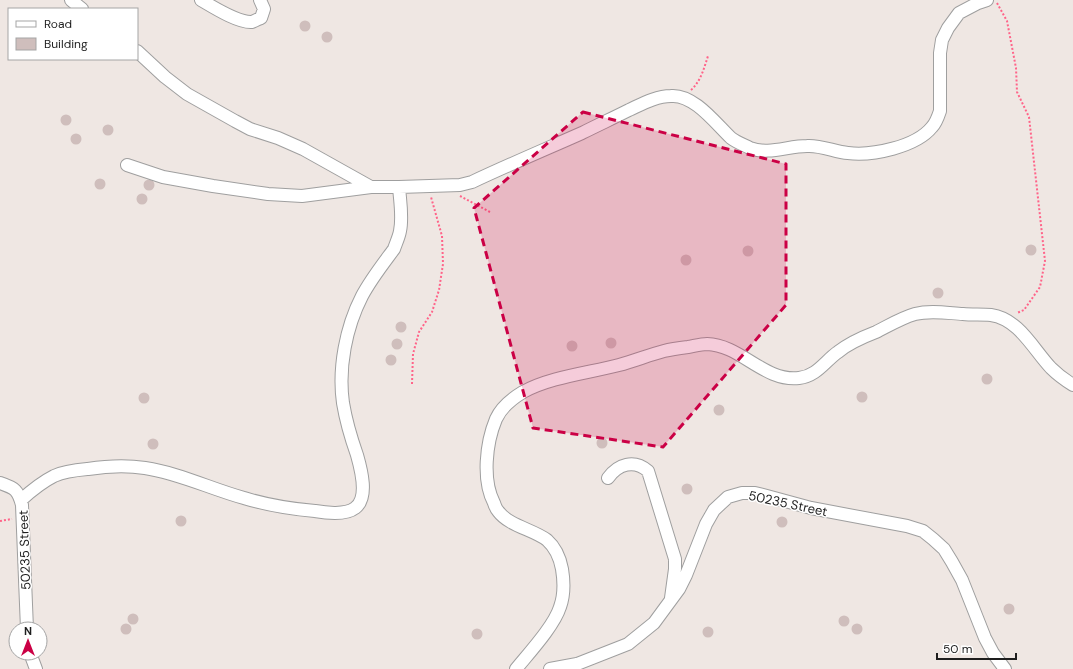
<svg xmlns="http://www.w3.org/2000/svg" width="1073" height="669" font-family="'DM Sans',sans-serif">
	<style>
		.building { fill: #cfbebc }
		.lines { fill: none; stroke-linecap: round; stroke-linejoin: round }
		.minor-casing { stroke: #9f9f9f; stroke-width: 14 }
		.path { stroke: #ff6489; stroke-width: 2; stroke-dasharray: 2 2; stroke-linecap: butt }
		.minor { stroke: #fff; stroke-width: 12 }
		.marked { fill: #cb0045; fill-opacity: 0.2; stroke: #cb0045; stroke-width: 3; stroke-dasharray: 8 5; stroke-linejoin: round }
		.labels { text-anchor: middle; stroke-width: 3; stroke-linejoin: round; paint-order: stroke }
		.street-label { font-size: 13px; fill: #1e1e1e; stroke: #fff }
	</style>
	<rect width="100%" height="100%" fill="#efe7e3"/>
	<!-- building -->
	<path class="building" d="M299.5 26a5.5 5.5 0 1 1 11 0a5.5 5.5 0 1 1-11 0Z
		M321.5 37a5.5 5.5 0 1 1 11 0a5.5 5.5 0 1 1-11 0Z
		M60.5 120a5.5 5.5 0 1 1 11 0a5.5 5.5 0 1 1-11 0Z
		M102.5 130a5.5 5.5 0 1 1 11 0a5.5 5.5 0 1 1-11 0Z
		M70.5 139a5.5 5.5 0 1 1 11 0a5.5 5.5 0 1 1-11 0Z
		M94.5 184a5.5 5.5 0 1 1 11 0a5.5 5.5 0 1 1-11 0Z
		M143.5 185a5.5 5.5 0 1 1 11 0a5.5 5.5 0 1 1-11 0Z
		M136.5 199a5.5 5.5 0 1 1 11 0a5.5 5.5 0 1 1-11 0Z
		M1025.5 250a5.5 5.5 0 1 1 11 0a5.5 5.5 0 1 1-11 0Z
		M742.5 251a5.5 5.5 0 1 1 11 0a5.5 5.5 0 1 1-11 0Z
		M680.5 260a5.5 5.5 0 1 1 11 0a5.5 5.5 0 1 1-11 0Z
		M932.5 293a5.5 5.5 0 1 1 11 0a5.5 5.5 0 1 1-11 0Z
		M395.5 327a5.5 5.5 0 1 1 11 0a5.5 5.5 0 1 1-11 0Z
		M605.5 343a5.5 5.5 0 1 1 11 0a5.5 5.5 0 1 1-11 0Z
		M391.5 344a5.5 5.5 0 1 1 11 0a5.5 5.5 0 1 1-11 0Z
		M566.5 346a5.5 5.5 0 1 1 11 0a5.5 5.5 0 1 1-11 0Z
		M385.5 360a5.5 5.5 0 1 1 11 0a5.5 5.5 0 1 1-11 0Z
		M981.5 379a5.5 5.5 0 1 1 11 0a5.5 5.5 0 1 1-11 0Z
		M856.5 397a5.5 5.5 0 1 1 11 0a5.5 5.5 0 1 1-11 0Z
		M138.5 398a5.5 5.5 0 1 1 11 0a5.5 5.5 0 1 1-11 0Z
		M713.5 410a5.5 5.5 0 1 1 11 0a5.5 5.5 0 1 1-11 0Z
		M596.5 443a5.5 5.5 0 1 1 11 0a5.5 5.5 0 1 1-11 0Z
		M147.5 444a5.5 5.5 0 1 1 11 0a5.5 5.5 0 1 1-11 0Z
		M681.5 489a5.5 5.5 0 1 1 11 0a5.5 5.5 0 1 1-11 0Z
		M175.5 521a5.5 5.5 0 1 1 11 0a5.5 5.5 0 1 1-11 0Z
		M776.5 522a5.5 5.5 0 1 1 11 0a5.5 5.5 0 1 1-11 0Z
		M1003.5 609a5.5 5.5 0 1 1 11 0a5.5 5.5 0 1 1-11 0Z
		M127.5 619a5.5 5.5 0 1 1 11 0a5.5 5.5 0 1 1-11 0Z
		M838.5 621a5.5 5.5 0 1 1 11 0a5.5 5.5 0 1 1-11 0Z
		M120.5 629a5.5 5.5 0 1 1 11 0a5.5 5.5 0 1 1-11 0Z
		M851.5 629a5.5 5.5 0 1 1 11 0a5.5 5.5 0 1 1-11 0Z
		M702.5 632a5.5 5.5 0 1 1 11 0a5.5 5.5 0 1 1-11 0Z
		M471.5 634a5.5 5.5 0 1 1 11 0a5.5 5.5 0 1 1-11 0Z"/>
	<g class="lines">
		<!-- minor casing -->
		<g class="minor-casing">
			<path id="minor" d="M71 0 82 9
				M201 0C213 7 238 23 252 22 254 21 258 19 261 18L264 9 260 0
				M137 51 165 77 187 94 235 121 250 129 278 138 303 149 371 187
				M127 165 163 177 213 186 268 194 302 196 371 187H399
				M608 478C618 464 634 459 648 471L675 559V569L671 598
				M0 483C15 488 18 490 22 505L27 629
				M21 500C31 491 42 482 54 476 65 471 77 470 88 469 107 466 126 465 145 468 179 473 211 489 244 498 267 505 291 509 315 511 326 513 346 515 355 508 369 498 361 469 357 455 351 438 346 421 343 403 338 368 346 327 362 296 371 279 383 264 394 249 396 243 399 237 400 231 403 217 400 201 399 187L460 185 472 182C508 165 546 149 582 133 598 125 613 118 629 110 642 104 656 96 671 96 694 94 716 124 731 138 736 142 744 145 750 148 768 155 788 146 807 146 821 145 835 152 848 153 872 156 916 147 932 127 936 123 938 117 940 111V53L942 40 948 28 959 13 978 3 987 0
				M30 653 36 669
				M516 669C529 653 554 626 560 607 564 596 564 581 562 569 560 558 556 548 547 540 532 529 509 526 498 511 496 509 495 506 494 503 482 480 486 443 496 419 501 408 513 398 523 392 550 377 588 373 619 365 634 361 649 355 664 351 672 349 680 348 688 347 694 346 701 344 707 344 741 345 764 382 799 378 817 376 825 361 838 352 849 343 863 337 876 332 888 326 901 318 915 314 930 310 947 313 963 314 972 315 982 314 991 315 1019 319 1033 349 1051 368 1057 374 1065 380 1073 385
				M550 669 577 664 628 644 654 623 679 589 686 575 706 524 714 510 728 497 742 493H755L767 496 811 508 907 526 923 531 933 539 944 549 952 562 962 580 985 638 993 653 1005 669"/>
		</g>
		<!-- path -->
		<path class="path" d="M997 3 1007 21 1016 68 1017 92 1029 117 1045 261 1040 287 1024 310 1017 313
			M691 90C701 81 704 68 708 56
			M460 196 490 212
			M412 384 413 354 419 332 432 312 439 290 443 264 442 236 431 197
			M0 521 12 519"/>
		<!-- minor -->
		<use href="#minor" class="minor"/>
	</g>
	<!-- marked area -->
	<path class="marked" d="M583 112 786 164V305L663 447 533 428 474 208Z"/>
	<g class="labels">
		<!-- street labels -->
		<g class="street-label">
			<text transform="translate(788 503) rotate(12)" y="5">50235 Street</text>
			<text transform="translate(24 550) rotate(-92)" y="5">50235 Street</text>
		</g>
	</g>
	<!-- legend -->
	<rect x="8" y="8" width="130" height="52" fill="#ffffff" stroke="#a5a5a5"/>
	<rect x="16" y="21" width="20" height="6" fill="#ffffff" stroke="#a5a5a5"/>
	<text x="44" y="28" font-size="12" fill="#1e1e1e">Road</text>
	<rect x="16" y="38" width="20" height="12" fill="#cfbebc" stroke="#a5a5a5"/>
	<text x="44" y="48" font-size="12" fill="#1e1e1e">Building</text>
	<!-- north arrow -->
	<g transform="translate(28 641)"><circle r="19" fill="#ffffff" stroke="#a5a5a5"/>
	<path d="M0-3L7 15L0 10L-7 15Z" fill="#cb0045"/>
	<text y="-6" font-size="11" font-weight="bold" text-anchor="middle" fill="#1e1e1e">N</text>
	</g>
	<!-- scale -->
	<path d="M937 653v6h79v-6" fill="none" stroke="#1e1e1e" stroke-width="2"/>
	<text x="943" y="653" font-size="12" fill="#1e1e1e" stroke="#ffffff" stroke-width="3" paint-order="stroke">50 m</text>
</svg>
